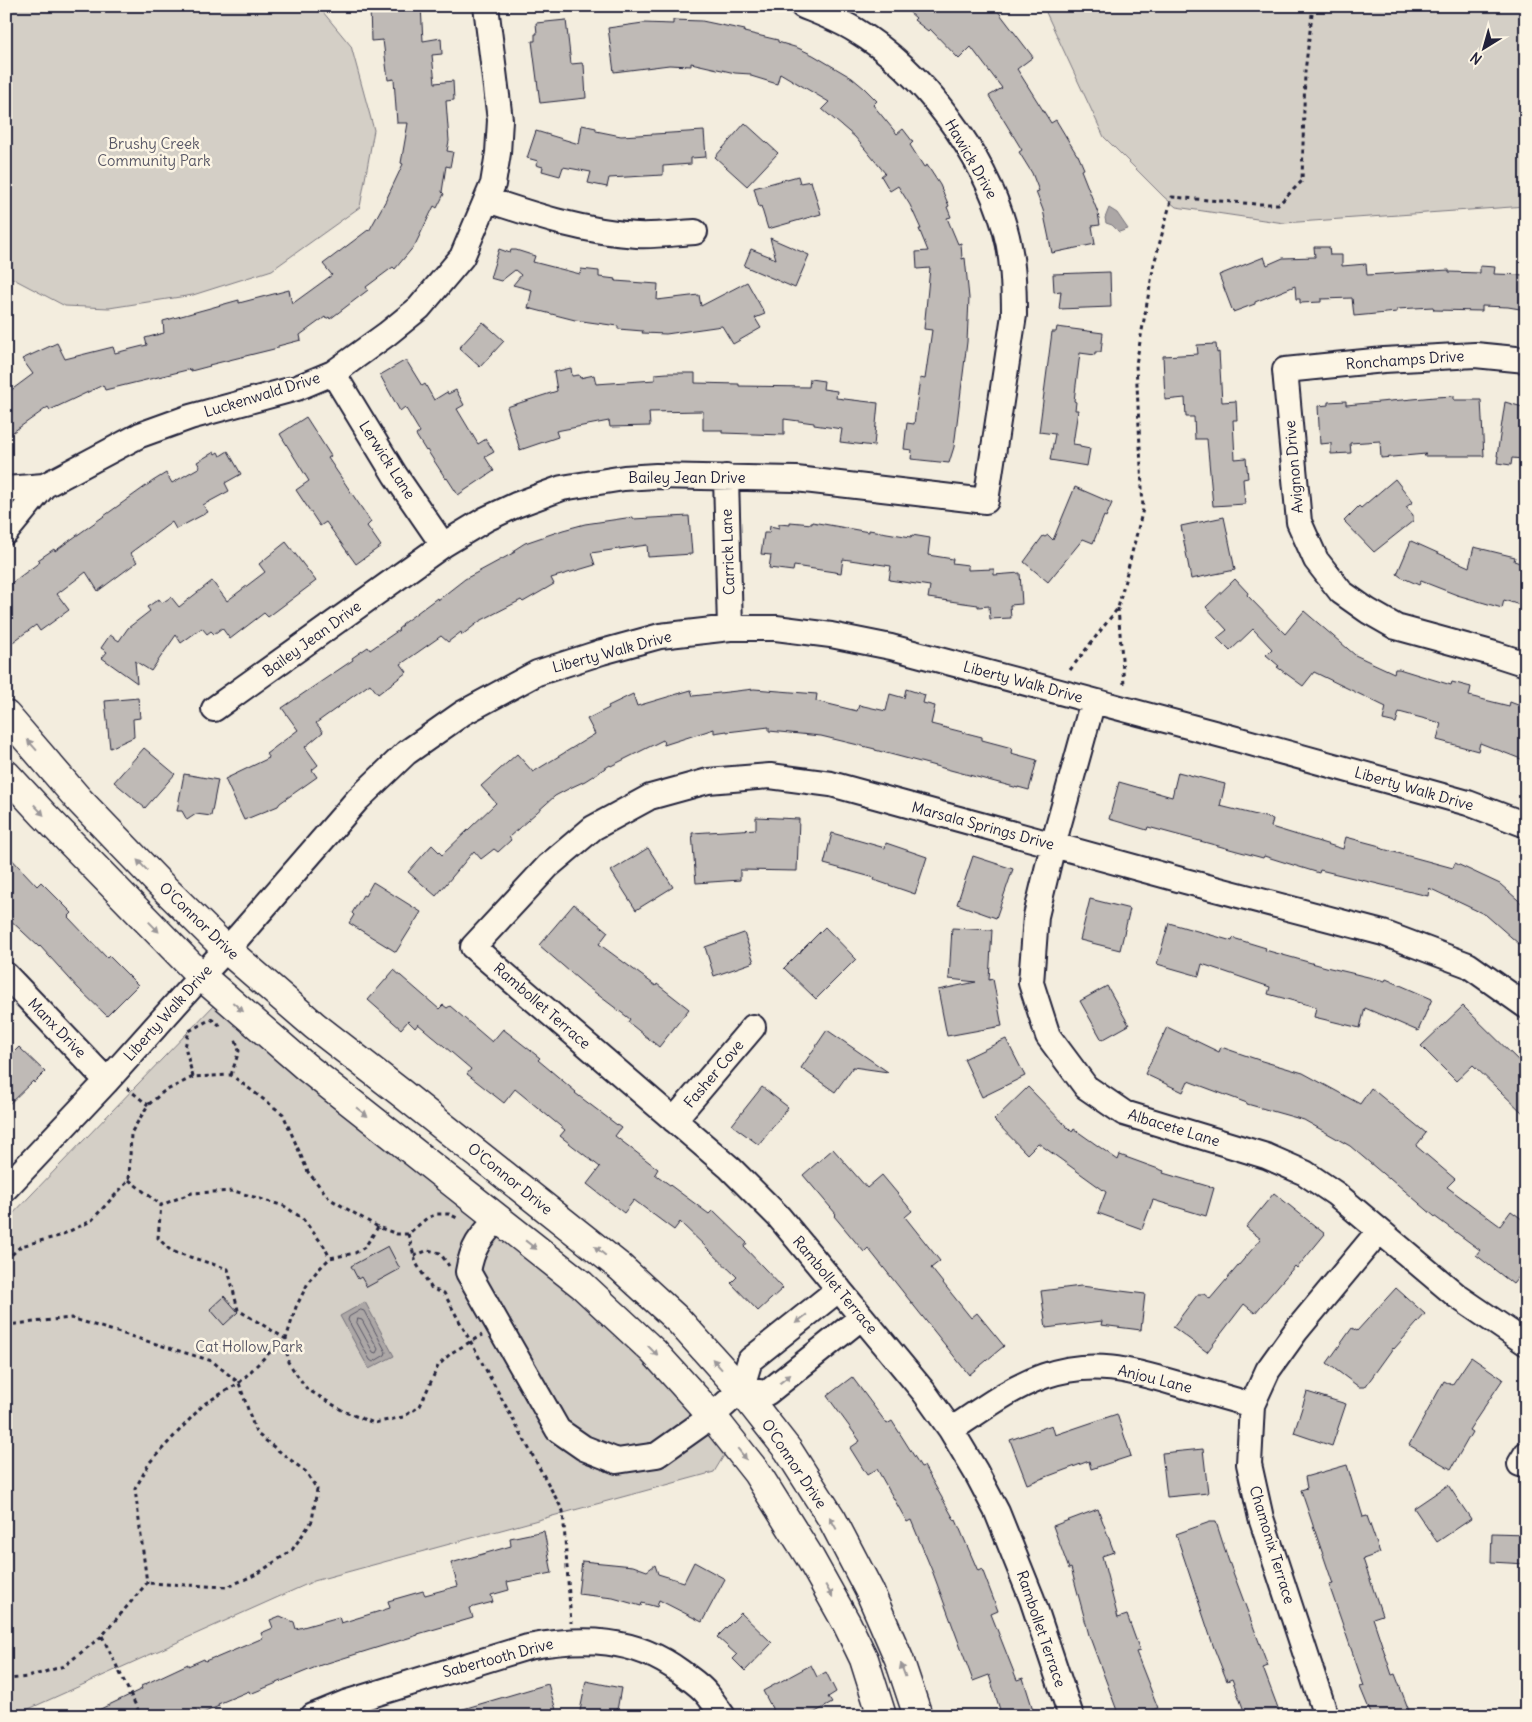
<svg xmlns="http://www.w3.org/2000/svg" width="1532" height="1722" font-family="Delius,sans-serif">
	<style>
		.green { fill: #d4cfc6; stroke: #7b7880 }
		.water { fill: #aca7a6; stroke: #75727b }
		.lines { fill: none; stroke-linecap: round; stroke-linejoin: round }
		.shore { stroke: #595766; stroke-width: 1 }
		.building { fill: #bfbab6; stroke: #22223b }
		.minor-casing { stroke: #22223b; stroke-width: 28 }
		.major-casing { stroke: #22223b; stroke-width: 31 }
		.path { stroke: #22223b; stroke-width: 3; stroke-dasharray: 4 4; stroke-linecap: butt }
		.minor { stroke: #fcf5e5; stroke-width: 24 }
		.major { stroke: #fcf5e5; stroke-width: 28 }
		.oneway { fill: #9a9698 }
		.labels { text-anchor: middle; stroke-width: 5; stroke-linejoin: round; paint-order: stroke }
		.park-label { font-size: 15px; fill: #575665; stroke: #fcf5e5 }
		.street-label { font-size: 15px; fill: #22223b; stroke: #fcf5e5 }
	</style>
	<rect width="100%" height="100%" fill="#f3edde"/>
	<filter id="ink" filterUnits="userSpaceOnUse"><feTurbulence type="fractalNoise" baseFrequency=".02" numOctaves="2"/><feDisplacementMap in="SourceGraphic" scale="10" xChannelSelector="R" yChannelSelector="G"/><feConvolveMatrix kernelMatrix="1 2 1 2 8 2 1 2 1" color-interpolation-filters="sRGB"/></filter>
	<g filter="url(#ink)">
		<!-- green -->
		<path class="green" d="M6 6H318L351 46 374 130 360 207 272 270 193 295 109 308 65 306 6 275Z
			M1043 6H1526V206L1284 223 1176 207 1164 197 1104 137Z
			M216 1003 593 1309 661 1375 726 1452 714 1472 314 1581 13 1716H6V1221Z"/>
		<!-- water -->
		<path class="water" d="M1109 208 1117 213 1128 229 1119 232 1112 225 1106 223 1105 218Z
			M365 1302 394 1356 369 1369 340 1316Z"/>
		<g class="lines">
			<!-- shore -->
			<path class="shore" d="M361 1310 364 1311 386 1352 385 1355 373 1362 370 1360 348 1320 349 1317Z
				M358 1319 362 1320 378 1349 376 1353 373 1352 357 1323Z"/>
		</g>
		<!-- building -->
		<path class="building" d="M370 6H421L423 41 441 38 442 54 432 55 435 83 453 81 454 100 446 101 449 141 447 151 453 152 450 167 446 166 442 192 444 194 437 208 434 206 415 245 395 269 393 267 366 287 368 290 330 319 329 317 326 319 325 317 300 335 301 340 278 346V348L209 365 210 366 191 371V369L105 390 103 385 50 410 48 407 6 437V394L33 374 22 359 57 343 65 359 113 347 115 353 147 345 145 338 164 333 163 321 239 300V303L289 290 292 304 332 275 323 264 368 230 369 231 386 200 403 164 401 163 408 123H397L394 79 388 80 383 40 371 41Z
			M902 6H994L1033 57 1017 69 1051 123 1056 120 1077 155H1078L1084 169 1081 170 1098 213 1100 225 1092 226 1095 244 1052 253 1043 210 1036 192 1039 191 1032 173 1019 152 1022 150 989 96 1002 88 971 47 959 59 930 29 928 31 914 20 916 18Z
			M566 20 571 64 582 63 583 65H584L586 98 540 103 532 41H535V34H537L536 23Z
			M673 20 702 21 745 30 744 32 778 40V42L798 48 813 55 852 78 864 88 877 101 873 105 897 134 903 129 913 142 910 145 924 167 927 165 940 185 949 206 947 207 951 217 947 218 958 244 961 243 962 259 965 258 969 298 967 342 954 447 949 463 911 459 912 450 904 449 907 423 914 424 920 378 925 379 932 330 924 329 930 268 917 269 916 252 928 251 919 229H921L910 205 898 186 890 191 881 176 885 173 855 137 822 109 829 102 780 73 777 84 751 76V74L735 73 691 63V66L669 65 614 72 608 28 643 23 673 24Z
			M745 123 778 153 747 186 715 157Z
			M582 125 596 128V131L621 136 704 131 706 157 691 158V164L663 166V175L609 178 607 187 588 183 591 172 563 167 560 176 542 171 543 167 536 165 538 161 527 158 536 131 579 144Z
			M798 176 800 183 811 181 821 214 768 229 761 206 759 207 754 188Z
			M770 238 809 255 795 288 744 266 751 249 776 259Z
			M1314 247H1329L1330 255H1342V266L1366 264 1367 275 1449 270V272L1480 273V266L1495 267 1494 274 1526 275V310L1508 307 1482 306V311L1434 310 1433 307 1397 309V312L1354 316 1352 298 1321 299V302L1300 303V299H1296L1295 286 1255 302V304L1233 312 1219 275 1264 257 1267 265 1283 258 1315 257Z
			M499 249 510 253 511 250H516L535 256 533 262 580 274 581 269 599 271V277L616 279 615 281 658 284 657 300 699 295 701 306 747 282 765 314 755 318 761 328 733 344 722 326 666 334 642 333 643 331 618 329V326L575 320 528 308 532 290 513 285 521 275 515 270 501 281 490 278Z
			M1110 272 1111 307 1059 309 1061 291 1054 292 1053 274Z
			M483 322 504 341 480 367 459 348Z
			M1057 327 1103 333 1101 352H1095V355L1080 353 1074 401 1076 402 1075 410H1078L1073 444 1080 445V447L1090 449 1087 466 1050 460 1055 434 1039 432 1052 332H1056Z
			M1216 344 1217 353 1219 352 1222 402 1236 401 1237 420H1233L1235 459 1246 458 1248 478 1243 479 1245 504 1213 506 1207 439H1195L1194 417H1186L1185 398 1165 400 1163 356 1198 354 1197 345Z
			M406 360 422 386 425 384 434 400 447 392 448 394 456 390 464 405 457 409 478 444 486 439 494 452 485 457 494 471 458 495 447 478 446 479 427 450 426 451 416 435 420 432 405 407 400 411 380 375Z
			M571 368 572 376 579 375 580 378 594 375 596 384 655 380V374L667 373H695V383L739 384V386L809 387 810 379 824 381 823 389 837 391 836 398 878 403 874 446 840 442 842 429 814 425V423L784 419V435L722 433V430H703V411L649 412 650 426 610 427 609 421 556 431 558 437 520 450 507 407 557 391 554 372Z
			M1454 396V400H1481L1484 456H1424L1426 454 1381 458 1380 441 1350 443 1351 453 1331 454V443L1320 444 1318 406 1328 405V402L1346 401V405L1435 397Z
			M1505 402 1526 408V453H1524L1523 459 1512 458 1511 465 1497 463 1498 456H1497Z
			M306 417 331 456 328 458 371 522 367 526 381 546 356 564 326 522 320 526 296 490 309 481 280 434Z
			M228 451 241 474 225 483 229 491 203 505 208 512 176 529 172 522 130 553 137 562 98 591 86 572 57 594 69 610 40 631 36 625 6 647V587L40 562 38 560 54 549 55 551 153 481 166 473 172 483 200 467 197 462 214 452 215 454 218 452 220 456Z
			M1395 479 1413 502 1406 507 1413 515V521L1374 552 1344 521 1359 506 1361 508Z
			M1075 487 1112 503 1106 517 1104 516 1093 543 1083 539 1048 582 1024 562 1043 536 1045 537 1048 535 1053 540Z
			M689 516 692 554 648 557 647 545 591 553 595 565 551 578 554 584 523 602 521 600 480 621 462 635 461 632 448 642 441 636 401 664 407 672 378 694 370 684 316 723 323 732 305 747 318 765 312 770 317 777 280 803 278 806 244 820 225 779 269 758 266 754 298 730 282 708 353 660 352 658 368 647 370 650 399 630 398 629 403 625 402 624 437 598 438 600 465 579 515 552 514 550 525 543 563 530 585 524 633 517V519Z
			M1224 517 1235 570 1191 579 1181 526Z
			M790 522 812 524V522L869 532V530L911 537 912 535 930 538 928 555 953 559 952 563 968 565V570L994 569V575L1020 573 1022 604 1010 605 1011 618 990 619 989 606 978 607V605L928 598 930 586 889 580 891 566 843 559 841 573 794 566 793 571 769 568 771 555 761 554 764 533H769L770 526 779 528V524L790 525Z
			M1411 541 1469 567 1474 547 1515 557 1514 561 1526 565V607L1504 600 1502 608 1457 595 1421 581 1419 585 1401 577 1397 574Z
			M286 542 316 581 268 617 264 613 230 639 222 628 214 634 211 631 207 634 202 628 181 643 176 635 151 671 135 661 137 683 102 658 107 652 101 648 110 635 119 641 128 628 150 611 147 607 159 599 162 603 171 597 179 607 212 581 227 601 265 572 259 564Z
			M1235 579 1248 593 1247 595 1285 634 1304 611 1355 655 1394 673 1395 669H1399L1451 685 1452 682 1471 687 1469 696 1509 706 1510 702 1526 708V761L1480 743 1478 751 1437 740 1441 723 1399 712 1396 723 1383 720 1386 707 1314 672 1303 686 1277 667 1279 666 1266 655 1272 649 1253 629 1230 651 1217 638 1227 630 1206 607Z
			M754 689 817 694 816 701 857 711 859 705 886 711 890 694 904 698 906 689 925 695 923 703 935 706 931 724 982 737V740L1012 748 1011 753 1037 760 1029 790 1018 787V788L875 750V749L821 736 769 731V727L727 732V731L714 733V729L664 745 663 740 611 766 610 765 585 781 570 788 555 796 509 837 511 840 498 852 494 849 481 859 474 851 436 896 408 872 432 845 442 855 496 803 481 786 517 754 533 772 595 734 587 719 609 708 608 706 633 694 637 706 691 690 693 696Z
			M138 698 140 718 133 719 134 737 110 748 105 701Z
			M144 748 175 774 145 808 114 782Z
			M1178 772 1225 784 1220 806 1273 819 1271 827 1343 849 1346 837 1380 846 1379 848 1453 868 1455 863 1500 884 1526 907V936L1519 944 1486 915 1429 888 1428 896 1320 870 1319 873 1264 856 1263 858 1148 827 1147 830 1109 819 1119 782 1172 797Z
			M184 774 218 780 211 816 196 814 187 820 182 811H177Z
			M756 817 799 819 797 871 740 870V880L696 883 692 833 756 829Z
			M832 833 885 848 886 843 927 857 915 894 874 880 875 878 824 864Z
			M648 848 673 887 636 910 611 871Z
			M6 853 37 886 41 882 72 913 68 917 107 958 109 956 138 985 107 1016 78 988 40 946 39 947 6 916Z
			M973 856 1013 869 996 918 957 904Z
			M373 882 421 912 396 952 349 923 354 915 352 913 363 895 365 896Z
			M1090 899 1130 909 1120 950 1080 940Z
			M574 904 608 932 599 944 656 986 657 984 689 1009 659 1047 628 1022 630 1019 585 985 539 945Z
			M1169 923 1232 941 1233 938 1266 948 1265 950 1326 967 1385 981 1386 979 1432 999 1418 1031 1365 1008 1360 1028 1314 1017 1316 1007 1268 994 1270 987 1202 964 1199 976 1157 964Z
			M825 927 856 959 816 999 784 968 799 953 800 954 801 951Z
			M952 928 992 930 989 980 993 979 1002 1026 947 1036 938 990 976 982 949 979Z
			M744 933 754 962 714 976 705 947Z
			M394 970 439 1009 443 1005 447 1008 450 1006 492 1042 503 1029 540 1058 538 1060 576 1092 575 1093 621 1128 615 1136 658 1169 655 1174 709 1214 713 1210 747 1243 744 1247 783 1288 758 1311 731 1283 737 1277 680 1222 674 1230 634 1200 624 1213 587 1184 600 1167 560 1136 565 1130 515 1089 504 1103 467 1074 471 1069 418 1024 415 1028 408 1021 401 1029 368 1000Z
			M1107 986 1129 1025 1102 1040 1080 1001Z
			M1463 1006 1526 1068V1116L1473 1065 1456 1081 1421 1046Z
			M1167 1027 1219 1052 1221 1047 1262 1061 1303 1073 1360 1104 1371 1088 1426 1133 1416 1146 1455 1179 1447 1187 1500 1226 1511 1211 1526 1222V1268L1513 1284 1476 1255 1480 1250 1434 1216 1390 1178 1389 1179 1350 1146 1304 1120 1247 1104V1103L1188 1081 1183 1092 1145 1074Z
			M827 1030 888 1072 853 1067 835 1092 801 1068Z
			M1006 1039 1025 1076 982 1097 964 1059Z
			M19 1047 45 1072 34 1083 33 1081 6 1107V1060Z
			M762 1087 788 1107 759 1145 732 1125Z
			M1028 1087 1072 1132 1074 1129 1118 1160 1120 1155 1164 1171 1163 1173 1214 1188 1206 1216 1153 1200 1142 1229 1098 1213 1106 1192 1038 1143 1027 1154 994 1120Z
			M833 1149 867 1188 882 1175 912 1211 905 1217 940 1261 931 1268 971 1318 977 1313 1004 1346 969 1375 868 1248 864 1252 834 1216 836 1214 803 1175Z
			M1274 1193 1325 1234 1297 1268 1295 1266 1255 1313 1244 1304 1207 1352 1173 1327 1198 1294H1204L1210 1299 1261 1239 1246 1227Z
			M388 1246 400 1269 367 1287 361 1277 358 1279 351 1266Z
			M1081 1286 1145 1294 1141 1330 1101 1325 1102 1321 1046 1328 1041 1291Z
			M1396 1288 1425 1314 1394 1349 1393 1348 1365 1387H1359L1327 1363 1352 1328 1357 1331Z
			M224 1296 238 1312 224 1325 210 1309Z
			M1471 1357 1503 1379 1469 1430 1472 1432 1451 1469 1409 1445 1444 1381 1452 1385Z
			M852 1377 887 1424 892 1421 921 1467 924 1466 955 1521 956 1520 978 1571 982 1569 998 1611 991 1614 1017 1680 1023 1678 1035 1716H1002L989 1675 973 1681 933 1573 911 1520 907 1522 877 1469 867 1475 850 1448 860 1441 827 1396Z
			M1307 1392 1346 1404 1332 1446 1294 1433Z
			M1117 1414 1131 1456 1091 1469 1089 1461 1027 1484 1010 1440 1052 1425 1055 1435Z
			M1203 1449 1208 1493 1167 1497 1162 1453Z
			M1347 1465 1363 1517 1367 1516 1380 1553 1363 1559 1382 1615 1373 1618 1392 1675 1395 1674 1411 1716H1372L1360 1687 1364 1686 1329 1585 1333 1584 1301 1490 1307 1488 1305 1477Z
			M1448 1485 1471 1519 1437 1542 1414 1508Z
			M1098 1509 1114 1552 1102 1556 1118 1618 1127 1615 1140 1651 1136 1652 1158 1708 1137 1716H1119L1089 1635 1071 1568 1069 1569 1053 1526Z
			M1210 1522H1216L1228 1559 1268 1666 1263 1668 1281 1716H1246L1232 1679 1227 1681 1214 1648 1176 1534Z
			M544 1531 552 1573 507 1582 509 1590 491 1595 493 1602 470 1608 473 1618 418 1634V1635L392 1643 321 1665 250 1694 249 1691 218 1704 219 1706 201 1714 199 1710 187 1716H86L142 1689 141 1686 188 1664V1666L204 1659 205 1661 215 1657 216 1658 263 1638 261 1633 273 1628 270 1620 280 1616 294 1622 296 1629 339 1617 341 1623 390 1608 388 1601 423 1591 425 1595 458 1586 451 1563 511 1546 510 1538Z
			M1492 1533 1526 1534V1564L1491 1562Z
			M582 1561 633 1566 647 1571 655 1565 658 1574 684 1582 694 1562 725 1579 702 1622 659 1600 657 1607 642 1603 641 1606 613 1598 578 1594Z
			M741 1613 772 1643 745 1671 733 1659 737 1655 717 1637Z
			M811 1665 817 1677 826 1672 836 1692 828 1697 832 1703 808 1716H776L763 1691Z
			M586 1681 621 1688 616 1716H579Z
			M548 1684 558 1716H454L453 1712Z"/>
		<g class="lines">
			<!-- minor casing -->
			<g class="minor-casing">
				<path id="minor" d="M488 200C536 216 586 232 637 235 656 236 676 233 695 232
					M1526 360 1475 355 1384 360 1285 370 1299 522 1316 560 1341 592 1368 611 1396 627 1495 654 1526 664
					M333 373 395 475 443 545
					M726 477 730 628
					M6 489 44 486
					M6 532 44 486 140 435 190 417 297 388 333 373 387 334 419 308 462 257 493 184 498 153 500 120 486 6
					M1093 701 1053 845 1036 916 1031 983 1048 1036 1086 1087 1124 1113 1266 1156 1305 1173 1336 1194 1457 1296 1526 1343
					M214 709 443 545 486 519 516 505 562 488 624 478 656 476 796 479 986 501 1014 315C1014 286 1013 257 1005 229 984 154 922 70 855 30 839 20 820 13 803 6
					M6 975 107 1081
					M674 1120 753 1027
					M6 1188 107 1081 201 976 239 936 357 800 406 753 463 713 537 673 602 652 660 636 730 628H776L831 635 891 647 1229 737 1468 803 1526 825
					M497 1219C480 1238 472 1247 468 1272L558 1430 584 1448 617 1461 657 1455 712 1416 741 1390
					M741 1390 767 1393 862 1317
					M741 1390 750 1360 839 1289
					M951 1430C981 1410 1010 1388 1044 1376 1092 1359 1131 1370 1178 1384 1203 1391 1227 1398 1252 1405
					M1520 1464 1526 1454
					M313 1716 345 1703 528 1647C583 1637 634 1637 681 1672 690 1679 700 1685 707 1694 713 1701 718 1709 723 1716
					M1071 1716 1032 1599 997 1512 976 1472 951 1430 924 1392 779 1217 730 1168 473 947 548 866 593 828 650 797 708 781 770 776 831 784 1185 881 1383 933 1468 965 1526 1006
					M1326 1716 1261 1518 1249 1464 1252 1405 1268 1370 1296 1331 1379 1231"/>
			</g>
			<!-- major casing -->
			<g class="major-casing">
				<path id="major" d="M6 715 80 801 160 884 226 949 315 1026 400 1092 620 1267 679 1321 741 1390 788 1450 832 1519 869 1590 899 1659 918 1716
					M6 774 44 815 201 976 306 1067 582 1285 653 1351 712 1416 757 1473 809 1556 847 1624 864 1659 882 1716"/>
			</g>
			<!-- path -->
			<path class="path" d="M1118 608 1124 684
				M1070 670 1118 608 1143 509 1136 364 1154 264 1172 197 1256 204H1279L1302 181 1305 72 1313 6
				M231 1075 239 1051 235 1037
				M193 1077 185 1047 189 1031 211 1019 221 1026
				M127 1088 148 1105
				M129 1180 161 1205
				M378 1227 365 1247 355 1253 330 1258 318 1270 309 1281 296 1307 286 1339 288 1362 307 1389 345 1412 374 1423 403 1417 420 1406 438 1366 451 1353 482 1335
				M408 1234 416 1263 432 1289 444 1293 563 1511 571 1623
				M414 1256 428 1250 440 1253 449 1266
				M6 1260 21 1246 59 1236 91 1221 129 1180 131 1133 148 1105 163 1092 193 1077 231 1075 283 1114 308 1172 330 1199 378 1227 397 1234H408L427 1218 437 1214H449L459 1219
				M6 1325 71 1318 212 1361 239 1383 256 1433 306 1472 317 1489 312 1521 292 1550 257 1574 227 1587 147 1583
				M102 1636 141 1716
				M6 1677 9 1679 28 1677 64 1666 102 1636 147 1583 135 1489 150 1462 204 1404 239 1383 269 1353 286 1339 238 1310 228 1269 171 1251 158 1238 161 1205 192 1193 234 1191 284 1206 302 1218 324 1246 330 1258"/>
			<!-- minor -->
			<use href="#minor" class="minor"/>
			<!-- major -->
			<use href="#major" class="major"/>
		</g>
		<!-- one-way arrows -->
		<defs><path id="oneway-solid" d="M-6-.8H1V-3.2L6.5 0L1 3.2V.8H-6Z" transform="scale(1.25)"/></defs>
		<g class="oneway">
			<use href="#oneway-solid" transform="translate(32 745) rotate(-131)"/>
			<use href="#oneway-solid" transform="translate(39 810) rotate(47)"/>
			<use href="#oneway-solid" transform="translate(142 865) rotate(-134)"/>
			<use href="#oneway-solid" transform="translate(154 927) rotate(46)"/>
			<use href="#oneway-solid" transform="translate(238 1007) rotate(41)"/>
			<use href="#oneway-solid" transform="translate(362 1112) rotate(38)"/>
			<use href="#oneway-solid" transform="translate(531 1245) rotate(38)"/>
			<use href="#oneway-solid" transform="translate(600 1251) rotate(-141)"/>
			<use href="#oneway-solid" transform="translate(801 1319) rotate(142)"/>
			<use href="#oneway-solid" transform="translate(653 1351) rotate(46)"/>
			<use href="#oneway-solid" transform="translate(717 1364) rotate(-132)"/>
			<use href="#oneway-solid" transform="translate(785 1379) rotate(-38)"/>
			<use href="#oneway-solid" transform="translate(742 1454) rotate(52)"/>
			<use href="#oneway-solid" transform="translate(833 1523) rotate(-119)"/>
			<use href="#oneway-solid" transform="translate(829 1591) rotate(60)"/>
			<use href="#oneway-solid" transform="translate(903 1670) rotate(-110)"/>
		</g>
	</g>
	<g class="labels">
		<!-- park labels -->
		<g class="park-label">
			<text x="154" y="149">Brushy Creek<tspan x="154" dy="17">Community Park</tspan></text>
			<text x="249" y="1352">Cat Hollow Park</text>
		</g>
		<!-- street labels -->
		<g class="street-label">
			<text transform="translate(971 159) rotate(60)" y="5">Hawick Drive</text>
			<text transform="translate(1405 360) rotate(-4)" y="5">Ronchamps Drive</text>
			<text transform="translate(262 395) rotate(-17)" y="5">Luckenwald Drive</text>
			<text transform="translate(387 460) rotate(57)" y="5">Lerwick Lane</text>
			<text transform="translate(1294 467) rotate(-95)" y="5">Avignon Drive</text>
			<text x="687" y="483">Bailey Jean Drive</text>
			<text transform="translate(728 552) rotate(-92)" y="5">Carrick Lane</text>
			<text transform="translate(312 639) rotate(-36)" y="5">Bailey Jean Drive</text>
			<text transform="translate(612 652) rotate(-15)" y="5">Liberty Walk Drive</text>
			<text transform="translate(1023 682) rotate(15)" y="5">Liberty Walk Drive</text>
			<text transform="translate(1414 789) rotate(16)" y="5">Liberty Walk Drive</text>
			<text transform="translate(983 826) rotate(15)" y="5">Marsala Springs Drive</text>
			<text transform="translate(199 921) rotate(44)" y="5">O'Connor Drive</text>
			<text transform="translate(542 1006) rotate(41)" y="5">Rambollet Terrace</text>
			<text transform="translate(168 1013) rotate(-48)" y="5">Liberty Walk Drive</text>
			<text transform="translate(57 1028) rotate(46)" y="5">Manx Drive</text>
			<text transform="translate(714 1074) rotate(-50)" y="5">Fasher Cove</text>
			<text transform="translate(1174 1128) rotate(17)" y="5">Albacete Lane</text>
			<text transform="translate(510 1179) rotate(39)" y="5">O'Connor Drive</text>
			<text transform="translate(835 1285) rotate(50)" y="5">Rambollet Terrace</text>
			<text transform="translate(1155 1379) rotate(14)" y="5">Anjou Lane</text>
			<text transform="translate(794 1464) rotate(56)" y="5">O'Connor Drive</text>
			<text transform="translate(1272 1545) rotate(73)" y="5">Chamonix Terrace</text>
			<text transform="translate(1041 1629) rotate(71)" y="5">Rambollet Terrace</text>
			<text transform="translate(498 1658) rotate(-15)" y="5">Sabertooth Drive</text>
		</g>
	</g>
	<!-- margin -->
	<rect width="1532" height="1722" fill="none" stroke="#fcf5e5" stroke-width="25"/>
	<rect x="12" y="12" width="1507" height="1697" fill="none" stroke="#22223b" stroke-width="2" filter="url(#ink)"/>
	<!-- north arrow -->
	<g transform="translate(1484 48) rotate(217)" stroke="#fcf5e5" stroke-width="4" paint-order="stroke">
	<path d="M0-4L9 19L0 12L-9 19Z" fill="#22223b"/>
	<text y="-8" font-size="14" font-weight="bold" text-anchor="middle" fill="#22223b">N</text>
	</g>
</svg>
